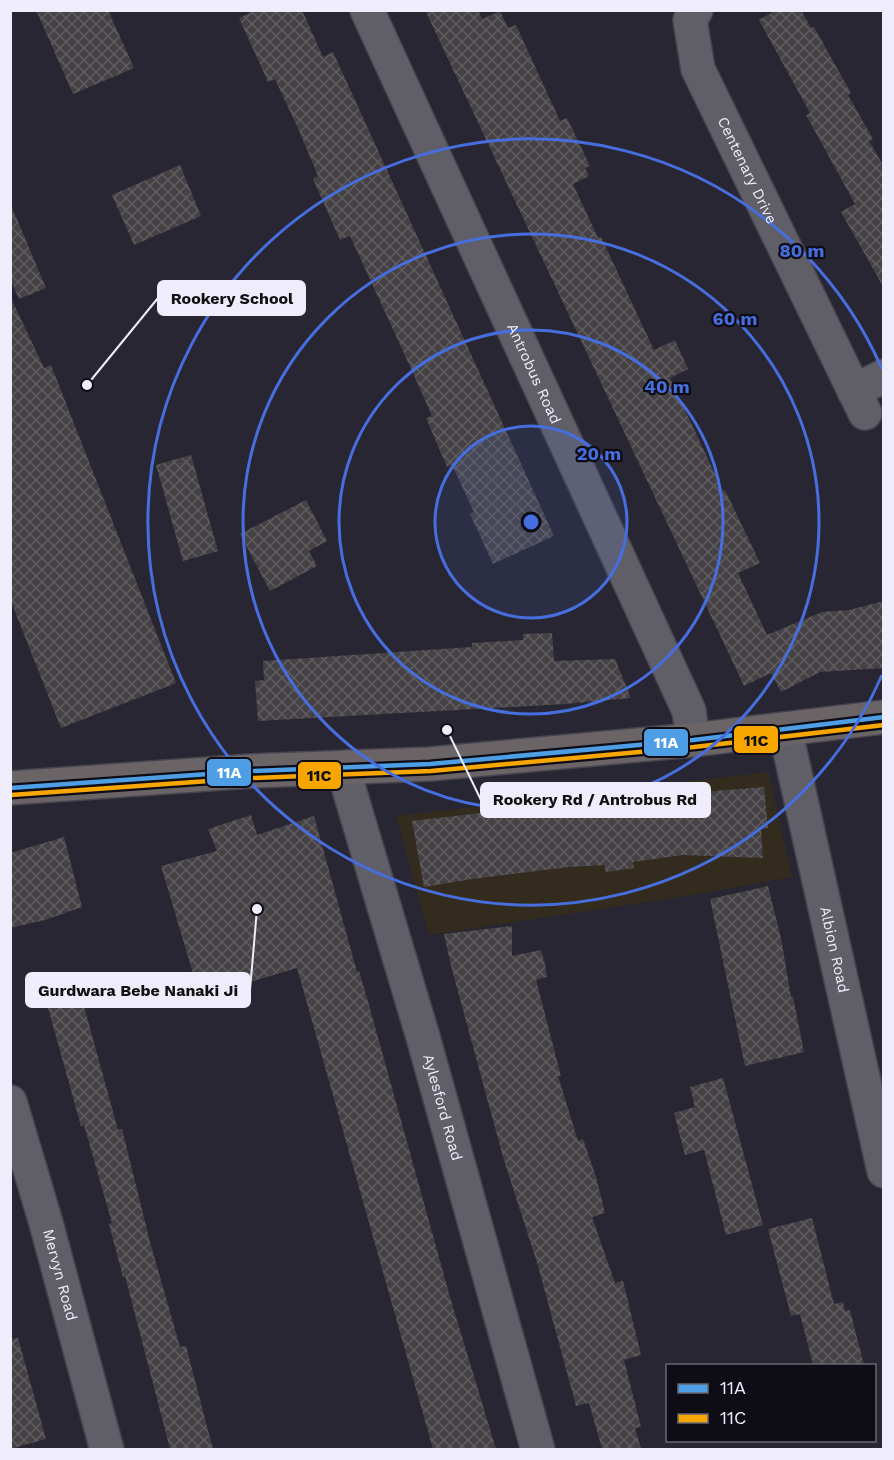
<svg xmlns="http://www.w3.org/2000/svg" width="894" height="1460" font-family="'Work Sans',sans-serif">
	<style>
		.commercial { fill: #322b1e }
		.building { fill: url(#building-cross-hatch) }
		.lines { fill: none; stroke-linecap: round; stroke-linejoin: round }
		.minor-casing { stroke: #46444e; stroke-width: 36 }
		.major-casing { stroke: #46444e; stroke-width: 36 }
		.minor { stroke: #605f68; stroke-width: 33 }
		.major { stroke: #6b6467; stroke-width: 33 }
		.bus-1-casing { stroke: #0e0d16; stroke-width: 9 }
		.bus-2-casing { stroke: #0e0d16; stroke-width: 9 }
		.bus-1 { stroke: #4d9ee5; stroke-width: 4.5 }
		.bus-2 { stroke: #f7a600; stroke-width: 4.5 }
		.ring { fill: none; stroke: #476edf; stroke-width: 3 }
		.labels { text-anchor: middle; stroke-width: 4.5; stroke-linejoin: round; paint-order: stroke }
		.street-label { font-size: 15px; fill: #efedfb; stroke: #0e0d16 }
		.centre { fill: #476edf; stroke: #0e0d16; stroke-width: 3 }
		.ring-label { font-size: 18px; text-anchor: middle; font-weight: bold; fill: #476edf; stroke: #0e0d16; stroke-width: 4.5; stroke-linejoin: round; paint-order: stroke }
		.leader { fill: none; stroke: #efedfb; stroke-width: 2 }
		.callout-dot { fill: #efedfb; stroke: #0e0d16; stroke-width: 2 }
		.callout { fill: #efedfb; stroke: #efedfb; stroke-width: 2 }
		.callout-label { font-size: 16px; text-anchor: middle; font-weight: bold; fill: #111 }
		.line-badge { stroke: #0e0d16; stroke-width: 2 }
		.badge-label { font-size: 16px; text-anchor: middle; font-weight: bold; fill: #fff }
		.pale-badge-label { font-size: 16px; text-anchor: middle; font-weight: bold; fill: #111 }
	</style>
	<defs>
		<pattern id="building-cross-hatch" width="8" height="8" patternUnits="userSpaceOnUse" patternTransform="scale(1.5)"><rect width="8" height="8" fill="#454144"/><path d="M0 0l8 8M0 8l8-8" fill="none" stroke="#605d60"/></pattern>
	</defs>
	<rect width="100%" height="100%" fill="#282632"/>
	<!-- commercial -->
	<path class="commercial" d="M768 772 792 877 693 895 429 935 396 816Z"/>
	<!-- building -->
	<path class="building" d="M36 10H108L134 68 73 94Z
		M256 10H302L323 57 333 52 554 536 493 564 470 514 474 512 452 465 447 467 426 418 432 416 413 373 350 236 340 240 313 179 318 176 300 133 275 79 268 82 239 18Z
		M425 10H478L482 19 500 11 508 28 516 25 560 121 567 118 590 166 585 168 589 176 573 184 598 238 601 237 654 350 675 340 688 369 670 378 723 491 725 490 760 563 738 573 767 635 822 612 849 610 884 601V668L820 672 781 692 771 673 744 686Z
		M776 10H801L811 28 814 27 851 93 848 95 873 139 869 141 884 167V288L841 212 855 204 806 115 810 113 759 20Z
		M180 165 201 216 134 245 112 195Z
		M11 205 46 288 19 299 10 279Z
		M10 296 44 368 51 365 176 683 61 728 10 599Z
		M191 455 218 551 183 561 156 465Z
		M306 500 327 541 309 551 317 566 270 591 240 534Z
		M552 633 554 661 615 659 631 698 565 704 258 721 255 681 264 680 263 661 472 647V643L523 640V634Z
		M764 787 768 828 761 829 763 858 683 855 633 862 634 868 606 872 604 865 569 867 472 879 424 887 412 821 564 803Z
		M251 815 257 835 314 816 357 972 359 971 369 1005 450 1297 496 1449H433L297 968 200 997 161 866 217 851 208 829Z
		M64 837 82 907 45 920 10 928V853Z
		M768 886 781 938 791 997H793L804 1052 745 1066 710 899Z
		M512 926V956L541 950 545 964 547 977 536 980 561 1076H558L578 1141 583 1139 596 1177 605 1213 592 1217 615 1283 623 1281 641 1355 624 1360 641 1427 635 1428 641 1449H602L589 1403 576 1406 538 1266 503 1157 451 966 444 934Z
		M82 999 118 1130 122 1129 150 1242 180 1347 186 1346 213 1449H170L125 1276 123 1277 109 1224 112 1223 84 1125 81 1126 48 1008Z
		M723 1078 763 1225 726 1235 704 1150 685 1155 674 1113 695 1107 690 1087Z
		M812 1218 834 1304 843 1302 845 1311 850 1310 864 1365H813L800 1314 791 1316 768 1229Z
		M18 1338 46 1439 10 1449V1339Z"/>
	<g class="lines">
		<!-- minor casing -->
		<g class="minor-casing">
			<g id="minor">
				<path id="s1" d="M367 10 689 711 693 740"/>
				<path id="s2" d="M696 10 690 20 698 69 865 413"/>
				<path d="M854 391 884 376"/>
				<path id="s3" d="M785 729 884 1171"/>
				<path id="s4" d="M347 767 349 789 423 1037 538 1450"/>
				<path id="s5" d="M10 1102 46 1223 107 1450"/>
			</g>
		</g>
		<!-- major casing -->
		<g class="major-casing">
			<path id="major" d="M10 788 251 771 430 764 693 740 884 717"/>
		</g>
		<!-- minor -->
		<use href="#minor" class="minor"/>
		<!-- major -->
		<use href="#major" class="major"/>
		<!-- bus-1 casing -->
		<g class="bus-1-casing">
			<path id="bus-1" d="M10 788 251 771 430 764 693 740 884 717"/>
		</g>
		<!-- bus-2 casing -->
		<g class="bus-2-casing">
			<path id="bus-2" d="M11 795 251 778 431 771 694 747 884 725"/>
		</g>
		<!-- bus-1 -->
		<use href="#bus-1" class="bus-1"/>
		<!-- bus-2 -->
		<use href="#bus-2" class="bus-2"/>
	</g>
	<!-- distance rings -->
	<circle cx="531" cy="522" r="96" fill="#476edf" fill-opacity=".12"/>
	<g class="ring">
		<circle cx="531" cy="522" r="96"/>
		<circle cx="531" cy="522" r="192"/>
		<circle cx="531" cy="522" r="288"/>
		<path d="M882 675A383 383 0 1 1 882 369"/>
	</g>
	<g class="labels">
		<!-- street labels -->
		<g class="street-label">
			<text dy="5" stroke="none"><textPath href="#s2" startOffset="174">Centenary Drive</textPath></text>
			<text dy="5" stroke="none"><textPath href="#s1" startOffset="400">Antrobus Road</textPath></text>
			<text dy="5" stroke="none"><textPath href="#s3" startOffset="226">Albion Road</textPath></text>
			<text dy="5" stroke="none"><textPath href="#s4" startOffset="354">Aylesford Road</textPath></text>
			<text dy="5" stroke="none"><textPath href="#s5" startOffset="180">Mervyn Road</textPath></text>
		</g>
	</g>
	<circle cx="531" cy="522" r="9" class="centre"/>
	<g class="ring-label">
		<text x="802" y="257">80 m</text>
		<text x="735" y="325">60 m</text>
		<text x="667" y="393">40 m</text>
		<text x="599" y="460">20 m</text>
	</g>
	<!-- callouts -->
	<path class="leader" d="M87 385L158 298M447 730L481 800M257 909L250 990"/>
	<g class="callout-dot">
		<circle cx="87" cy="385" r="6"/>
		<circle cx="447" cy="730" r="6"/>
		<circle cx="257" cy="909" r="6"/>
	</g>
	<g class="callout">
		<rect x="158" y="281" width="147" height="34" rx="6"/>
		<rect x="481" y="783" width="229" height="34" rx="6"/>
		<rect x="26" y="973" width="224" height="34" rx="6"/>
	</g>
	<g class="callout-label">
		<text x="232" y="304">Rookery School</text>
		<text x="595" y="805">Rookery Rd / Antrobus Rd</text>
		<text x="138" y="996">Gurdwara Bebe Nanaki Ji</text>
	</g>
	<g class="line-badge">
		<rect x="733" y="725" width="46" height="29" rx="6" fill="#f7a600"/>
		<rect x="643" y="728" width="46" height="29" rx="6" fill="#4d9ee5"/>
		<rect x="206" y="758" width="46" height="29" rx="6" fill="#4d9ee5"/>
		<rect x="297" y="761" width="45" height="29" rx="6" fill="#f7a600"/>
	</g>
	<g class="badge-label">
		<text x="666" y="748">11A</text>
		<text x="229" y="778">11A</text>
	</g>
	<g class="pale-badge-label">
		<text x="756" y="746">11C</text>
		<text x="319" y="781">11C</text>
	</g>
	<!-- border -->
	<rect width="894" height="1460" fill="none" stroke="#efedfb" stroke-width="24"/>
	<!-- legend -->
	<rect x="666" y="1364" width="210" height="78" fill="#0e0d16" stroke="#686772" stroke-width="1.5"/>
	<rect x="678" y="1384" width="30" height="9" fill="#4d9ee5" stroke="#686772" stroke-width="1.5"/>
	<text x="720" y="1394" font-size="18" fill="#efedfb">11A</text>
	<rect x="678" y="1414" width="30" height="9" fill="#f7a600" stroke="#686772" stroke-width="1.5"/>
	<text x="720" y="1424" font-size="18" fill="#efedfb">11C</text>
</svg>
